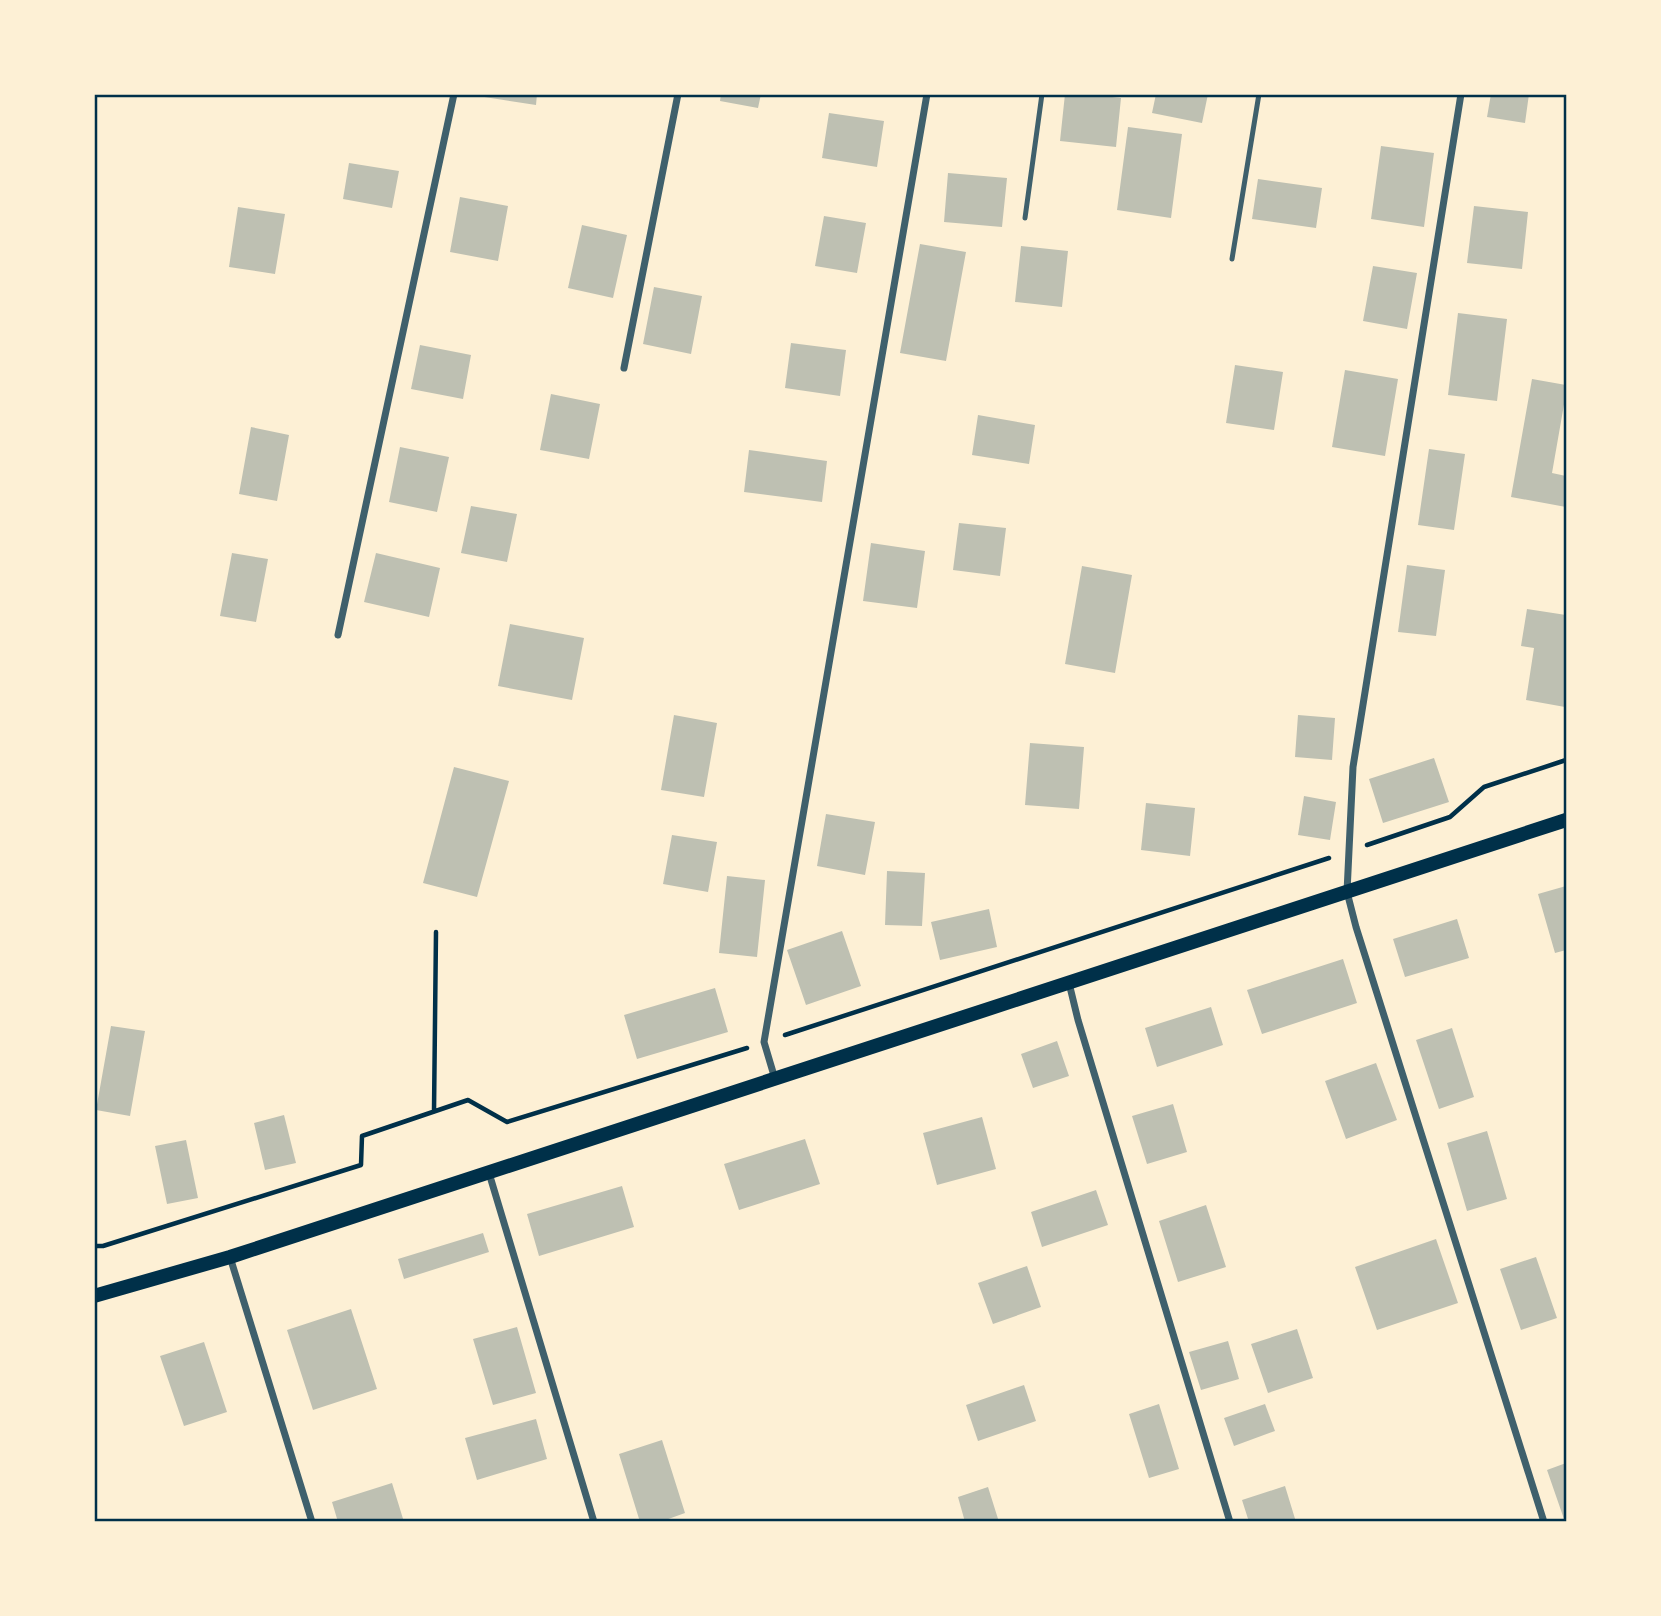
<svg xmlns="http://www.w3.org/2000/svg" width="1661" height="1616" font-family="'Sofia Sans Condensed',sans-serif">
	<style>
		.building { fill: #bec0b2 }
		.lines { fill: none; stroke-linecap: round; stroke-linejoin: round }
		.path { stroke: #003049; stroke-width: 4.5 }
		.service { stroke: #3f606c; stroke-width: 5 }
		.minor { stroke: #3f606c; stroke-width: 7 }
		.secondary { stroke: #003049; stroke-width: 14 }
		.neatline { fill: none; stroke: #003049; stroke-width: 2.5 }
	</style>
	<rect width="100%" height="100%" fill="#fdf0d5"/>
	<!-- building -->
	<path class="building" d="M478 94H537L536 105 478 96Z
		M721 94H761L758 108 720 101Z
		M1065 94H1086L1121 98 1116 147 1060 141Z
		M1156 94H1208L1202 123 1152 113Z
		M1491 94H1529L1525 123 1487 117Z
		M829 113 884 121 877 167 822 158Z
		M1128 127 1182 134 1171 218 1117 210Z
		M1381 146 1434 153 1424 227 1371 219Z
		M349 163 399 171 392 208 343 199Z
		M948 173 1007 178 1002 227 944 222Z
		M1258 179 1322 188 1316 228 1252 219Z
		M460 197 508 206 498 261 450 252Z
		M1474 206 1528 212 1522 269 1467 263Z
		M238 207 285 214 275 274 229 267Z
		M824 216 866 223 857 273 815 266Z
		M582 225 627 235 613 298 568 288Z
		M920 244 966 252 946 361 900 353Z
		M1021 246 1068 251 1062 307 1015 302Z
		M1373 266 1417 273 1407 329 1363 321Z
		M654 287 702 296 691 354 643 344Z
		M1458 313 1507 319 1497 401 1448 395Z
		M791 343 846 350 840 396 785 388Z
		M420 345 471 355 463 399 411 389Z
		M1235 365 1283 372 1274 430 1226 423Z
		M1345 370 1398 379 1385 456 1332 447Z
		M1532 379 1566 385V393L1552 473 1566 476V507L1511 497Z
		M551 394 600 404 589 459 540 450Z
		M978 415 1035 425 1029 464 972 455Z
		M251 427 289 435 277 501 239 494Z
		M400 447 449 457 437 512 389 502Z
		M1429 449 1465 454 1454 530 1418 525Z
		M749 450 827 461 822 502 744 492Z
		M471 506 517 514 507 562 461 553Z
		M959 523 1006 528 1000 576 953 570Z
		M871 543 925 551 917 608 863 601Z
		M232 553 268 559 256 622 220 616Z
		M376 553 440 568 429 617 364 602Z
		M1407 565 1445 570 1436 636 1398 632Z
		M1082 566 1132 575 1115 673 1065 664Z
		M1527 609 1566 615 1565 707 1526 700 1534 648 1521 646Z
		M510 624 584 638 572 700 498 686Z
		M674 715 717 723 704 797 661 790Z
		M1298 715 1335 718 1332 760 1295 757Z
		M1030 743 1084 747 1079 809 1025 805Z
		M1434 758 1449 802 1383 823 1369 779Z
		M454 767 509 781 477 897 423 883Z
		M1304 796 1336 802 1330 840 1298 835Z
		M1146 803 1195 808 1190 856 1141 850Z
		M826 814 875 822 865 875 817 866Z
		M672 835 717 842 708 892 663 884Z
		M887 871 925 873 922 926 885 925Z
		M727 876 765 880 757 957 719 953Z
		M1566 886V950L1555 953 1538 894Z
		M989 909 997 947 940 960 931 922Z
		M1457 919 1469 958 1405 977 1393 939Z
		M842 931 861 986 806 1005 787 950Z
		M1343 959 1357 1003 1262 1034 1247 990Z
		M715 988 728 1032 637 1059 624 1015Z
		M1211 1007 1223 1045 1157 1067 1145 1028Z
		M111 1026 145 1031 130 1116 96 1110Z
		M1452 1028 1474 1097 1439 1109 1416 1040Z
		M1057 1041 1069 1076 1033 1088 1021 1054Z
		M1376 1063 1397 1120 1346 1139 1325 1081Z
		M1173 1104 1187 1152 1147 1164 1132 1116Z
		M284 1115 296 1163 265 1170 254 1123Z
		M982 1117 996 1169 937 1185 923 1133Z
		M1487 1131 1507 1199 1467 1211 1447 1143Z
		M805 1139 820 1184 739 1210 724 1164Z
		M186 1140 198 1198 167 1204 155 1146Z
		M622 1186 634 1227 539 1256 527 1214Z
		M1096 1190 1108 1225 1042 1247 1031 1212Z
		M1206 1205 1226 1267 1178 1282 1159 1221Z
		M483 1233 489 1252 404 1279 398 1259Z
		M1436 1239 1458 1303 1377 1330 1355 1267Z
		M1536 1257 1557 1318 1521 1330 1500 1269Z
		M1027 1266 1041 1307 993 1324 978 1283Z
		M351 1309 377 1389 313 1410 287 1330Z
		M517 1327 536 1393 493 1405 473 1339Z
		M1297 1329 1313 1378 1268 1393 1251 1344Z
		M1228 1341 1239 1379 1201 1390 1189 1352Z
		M204 1342 227 1412 184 1426 160 1356Z
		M1024 1385 1036 1421 978 1441 966 1405Z
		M1159 1404 1179 1469 1149 1478 1129 1414Z
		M1265 1404 1275 1431 1234 1446 1224 1418Z
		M536 1419 547 1459 477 1480 465 1438Z
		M662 1440 685 1513 660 1522H640L619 1454Z
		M1566 1463V1522H1565L1547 1470Z
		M392 1483 404 1522H338L332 1502Z
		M1285 1486 1296 1522H1249L1242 1500Z
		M988 1487 999 1522H965L958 1497Z"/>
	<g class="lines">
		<!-- path -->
		<path class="path" d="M1367 845 1450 817 1484 787 1566 760
			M785 1035 1329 858
			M434 1111 436 932
			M94 1246H103L361 1165 362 1136 468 1100 507 1122 747 1048"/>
		<!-- service -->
		<path class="service" d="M1025 218 1042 94
			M1232 259 1259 94"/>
		<!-- minor -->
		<path class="minor" d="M1461 94 1353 767 1347 892 1356 927 1544 1522
			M624 368 678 94
			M338 635 454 94
			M1069 983 1078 1020 1230 1522
			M775 1079 764 1042 927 94
			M489 1173 594 1522
			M230 1257 312 1522"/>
		<!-- secondary -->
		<path class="secondary" d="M94 1296 230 1257 1566 820"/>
	</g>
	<!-- border -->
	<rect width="1661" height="1616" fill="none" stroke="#fdf0d5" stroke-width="192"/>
	<rect x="96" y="96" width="1469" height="1424" class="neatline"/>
</svg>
